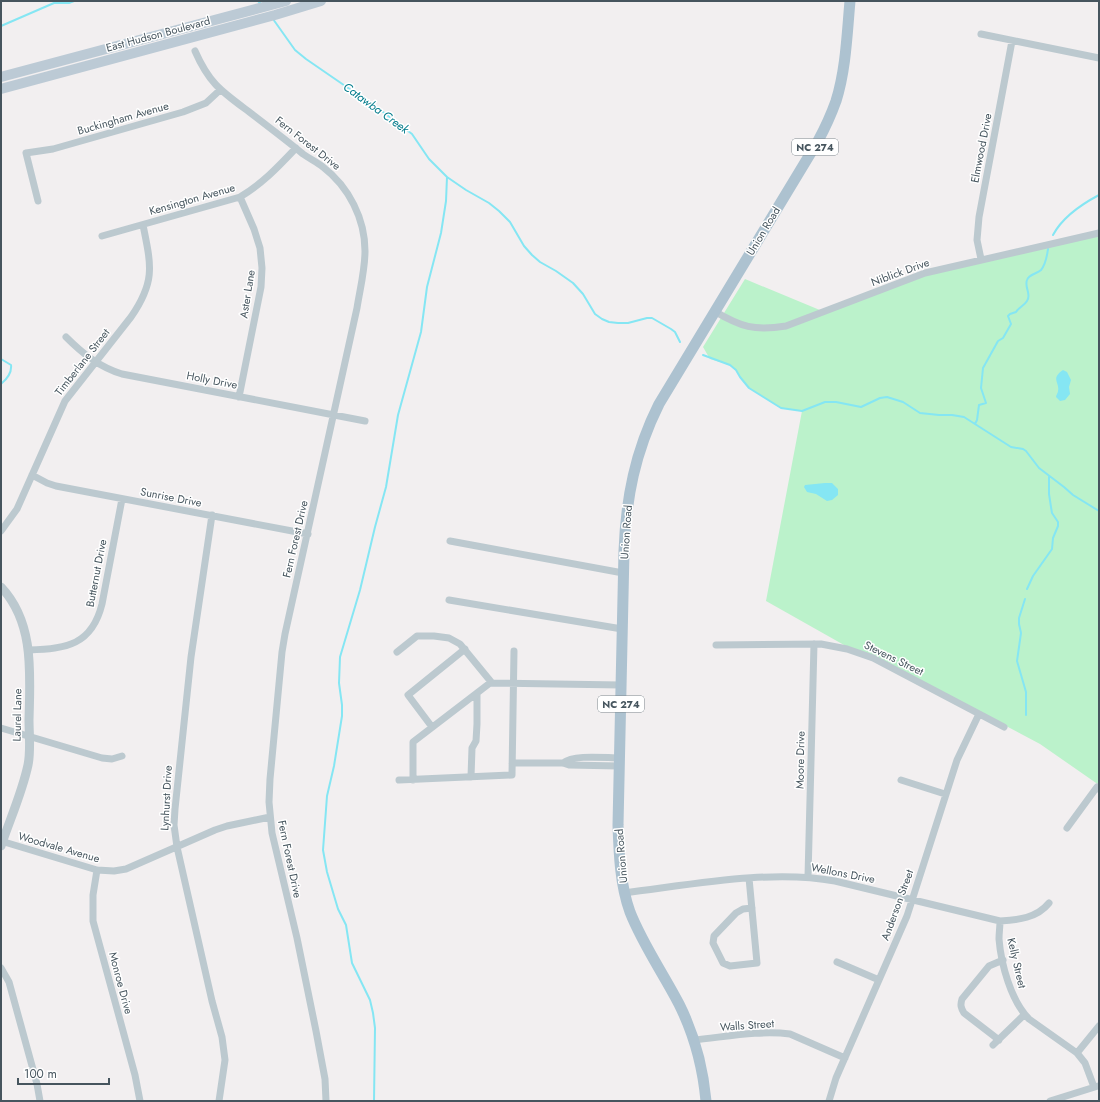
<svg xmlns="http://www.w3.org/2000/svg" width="1100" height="1102" font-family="Jost,sans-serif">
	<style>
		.green { fill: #bbf2cb }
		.water { fill: #85e6f3 }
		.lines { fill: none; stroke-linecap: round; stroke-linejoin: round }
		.stream { stroke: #85e6f3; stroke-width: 2 }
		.minor { stroke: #bcc9cf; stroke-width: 7 }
		.tertiary { stroke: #bcc9cf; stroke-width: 9 }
		.secondary { stroke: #bccad5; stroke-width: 10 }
		.primary { stroke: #adc2d0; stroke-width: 11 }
		.labels { text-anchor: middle; stroke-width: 3; stroke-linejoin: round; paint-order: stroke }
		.shield { fill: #fff; stroke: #7e888e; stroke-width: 1 }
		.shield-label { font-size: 10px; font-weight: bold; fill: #46555e }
		.street-label { font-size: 11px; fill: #46555e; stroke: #fff }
		.water-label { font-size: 12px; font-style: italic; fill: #067d8d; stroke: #fff }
	</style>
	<rect width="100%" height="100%" fill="#f2eff0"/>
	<!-- green -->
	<path class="green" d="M1099 235V785L1040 744 1008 727 922 681 844 645 766 601 802 411 781 408 774 404 749 388 740 377 736 370 730 365 710 359 703 347 745 279 827 313 926 275Z"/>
	<!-- water -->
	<path class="water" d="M1063 370 1067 372 1071 380 1069 387 1070 394 1065 400 1060 401 1056 397C1056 395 1058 393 1058 391 1060 382 1050 379 1063 370Z
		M825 483H832L838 489V495L832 500 827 501 816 494 807 492 804 487 805 485Z"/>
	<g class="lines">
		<!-- stream -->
		<path class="stream" d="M258 1 262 5
			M273 19 295 50 306 59 383 112 412 134 429 159 447 177 466 190 489 203 499 211 510 222 524 246 532 255 540 262 556 271 573 283 583 294 595 314 602 319 609 322 618 323H628L647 318H652L671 329 675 332 680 342
			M1 26 54 3H69L74 1
			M1053 235C1062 218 1082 204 1099 195
			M1 304V319
			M703 355 730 365 736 370 740 377 749 388 781 408 802 411 825 402H836L861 407 880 398 887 397 903 402 920 413 939 415H952L964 417 1011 447 1023 449 1026 451 1039 468 1064 487 1073 495 1099 511
			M1 359 11 365C12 373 7 379 1 384
			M975 424 977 420 979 405 986 403 981 388 983 368 998 341 1003 338 1011 324 1008 316 1010 314 1016 312C1019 307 1024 306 1027 301 1032 294 1024 288 1027 280 1029 274 1037 274 1041 270 1046 264 1047 256 1048 249
			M1027 589 1033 576 1052 549 1053 538 1058 526V522L1052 513 1051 507 1049 494V477
			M1025 599 1019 618V624L1021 633 1017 661 1026 692V715
			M374 1101 375 1028 373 1013 370 1000 352 963 346 925 338 909 327 872 323 850 327 796 334 766 342 716V705L339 683 340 657 360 590 375 527 386 487 398 415 421 332 427 287 441 233 446 201 447 177"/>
		<!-- minor -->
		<path class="minor" d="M981 34 1099 58
			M195 51C209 83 221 91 248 111 266 125 285 139 303 154 310 159 317 162 323 167 349 187 365 219 365 251 365 270 360 289 357 308L285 634 282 652 270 779 269 802 272 833 297 938 316 1031 325 1079 326 1101
			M38 201 26 153 53 149 183 112 206 103 220 90
			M102 236 240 197C263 183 277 168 296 148
			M981 259 977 240 979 217 1012 41
			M714 311C741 327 754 331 786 326L925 273 1099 233
			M66 337C82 353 99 367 122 374L365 421
			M239 397 261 287 262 268 260 248 254 229 240 197
			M32 475 47 483 56 486 308 534
			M212 515 191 657 175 809 174 825 177 847 212 1001 222 1037 225 1060 219 1101
			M1 531 17 509 65 401 131 317C156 281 151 265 143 225
			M450 541 623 573
			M449 600 622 629
			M716 645 821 644 847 649 873 658 1004 727
			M29 650C66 649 92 645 102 604L122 499
			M397 652 417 636H434L449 638 460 644 492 683
			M432 727 408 695 465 649
			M1 728 102 758 112 759 122 756
			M512 763H563L569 765 619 766
			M563 763C574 754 605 758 620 758
			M471 777 472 748 476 741 477 724V693
			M399 780 512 775 514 651
			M413 780V742L490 683 621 685
			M901 780 945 794
			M1067 828 1097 787 1099 789
			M1 841 97 870 114 871 126 869 215 830 227 826 270 817
			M97 870 93 895V921L135 1075 140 1101
			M808 877 814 644
			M749 878 757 963 730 966 723 963 713 943 714 936 736 913 743 909 752 908
			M624 893C690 885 770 869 835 881L1000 921C1018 920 1037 918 1049 903
			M1000 921C1000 927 999 933 999 939 1001 964 1011 1001 1029 1019L1077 1053 1085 1063 1094 1087
			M837 962 879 980
			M1 968 9 982 37 1084 40 1101
			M693 1040C725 1037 759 1030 790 1034L845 1058
			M999 1040 964 1013C961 1008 960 1005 962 999L989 966 1003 960
			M993 1045 1024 1015
			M1077 1053 1099 1026
			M829 1101 836 1078 907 916 957 760 979 714
			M1050 1101 1098 1086"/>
		<!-- tertiary -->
		<path class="tertiary" d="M1 587C35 623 30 675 29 720 29 734 31 751 28 765 22 793 10 819 1 846"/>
		<!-- secondary -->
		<path class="secondary" d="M1 77 286 1
			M1 89 275 15 321 1"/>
		<!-- primary -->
		<path class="primary" d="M706 1101C703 1068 694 1034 679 1004 663 973 643 945 630 912 620 884 619 854 618 825L624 551C626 498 635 452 659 404L818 141C825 128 831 115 836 101 846 69 847 34 850 1"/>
	</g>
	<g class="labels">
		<!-- shield labels -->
		<g class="shield">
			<rect x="792" y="139" width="46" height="16" rx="3"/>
			<rect x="598" y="696" width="46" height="16" rx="3"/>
		</g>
		<g class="shield-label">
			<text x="815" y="151">NC 274</text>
			<text x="621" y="708">NC 274</text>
		</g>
		<!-- street labels -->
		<g class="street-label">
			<text transform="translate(158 34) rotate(-15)" y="4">East Hudson Boulevard</text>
			<text transform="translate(123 118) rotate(-16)" y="4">Buckingham Avenue</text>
			<text transform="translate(308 143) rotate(38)" y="4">Fern Forest Drive</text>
			<text transform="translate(981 148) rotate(-79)" y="4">Elmwood Drive</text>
			<text transform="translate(192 199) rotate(-16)" y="4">Kensington Avenue</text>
			<text transform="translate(763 231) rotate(-59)" y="4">Union Road</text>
			<text transform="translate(900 272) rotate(-20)" y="4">Niblick Drive</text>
			<text transform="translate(247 294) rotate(-81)" y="4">Aster Lane</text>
			<text transform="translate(82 362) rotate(-52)" y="4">Timberlane Street</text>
			<text transform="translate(212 380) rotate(11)" y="4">Holly Drive</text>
			<text transform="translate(171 497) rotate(11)" y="4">Sunrise Drive</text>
			<text transform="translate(626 532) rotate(-86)" y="4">Union Road</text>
			<text transform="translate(295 539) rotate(-77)" y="4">Fern Forest Drive</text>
			<text transform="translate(96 573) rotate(-79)" y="4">Butternut Drive</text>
			<text transform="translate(894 658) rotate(26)" y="4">Stevens Street</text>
			<text transform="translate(17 715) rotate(-89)" y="4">Laurel Lane</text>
			<text transform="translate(800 760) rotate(-89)" y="4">Moore Drive</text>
			<text transform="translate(166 798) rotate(-87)" y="4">Lynhurst Drive</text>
			<text transform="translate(59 847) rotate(16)" y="4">Woodvale Avenue</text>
			<text transform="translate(621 856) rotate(-95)" y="4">Union Road</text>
			<text transform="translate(290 859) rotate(78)" y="4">Fern Forest Drive</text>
			<text transform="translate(843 873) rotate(11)" y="4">Wellons Drive</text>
			<text transform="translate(897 905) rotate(-70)" y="4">Anderson Street</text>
			<text transform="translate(1017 963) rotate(77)" y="4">Kelly Street</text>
			<text transform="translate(121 983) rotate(75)" y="4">Monroe Drive</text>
			<text transform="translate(747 1025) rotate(-4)" y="4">Walls Street</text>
		</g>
		<!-- water labels -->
		<g class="water-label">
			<text transform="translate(376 108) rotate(36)" y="4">Catawba Creek</text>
		</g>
	</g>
	<!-- border -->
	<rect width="1100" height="1102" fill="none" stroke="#46555e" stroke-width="4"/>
	<!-- scale -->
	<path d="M18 1078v6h91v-6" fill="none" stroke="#46555e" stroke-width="2"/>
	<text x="24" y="1078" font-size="12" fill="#46555e" stroke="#ffffff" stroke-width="3" paint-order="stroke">100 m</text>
</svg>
